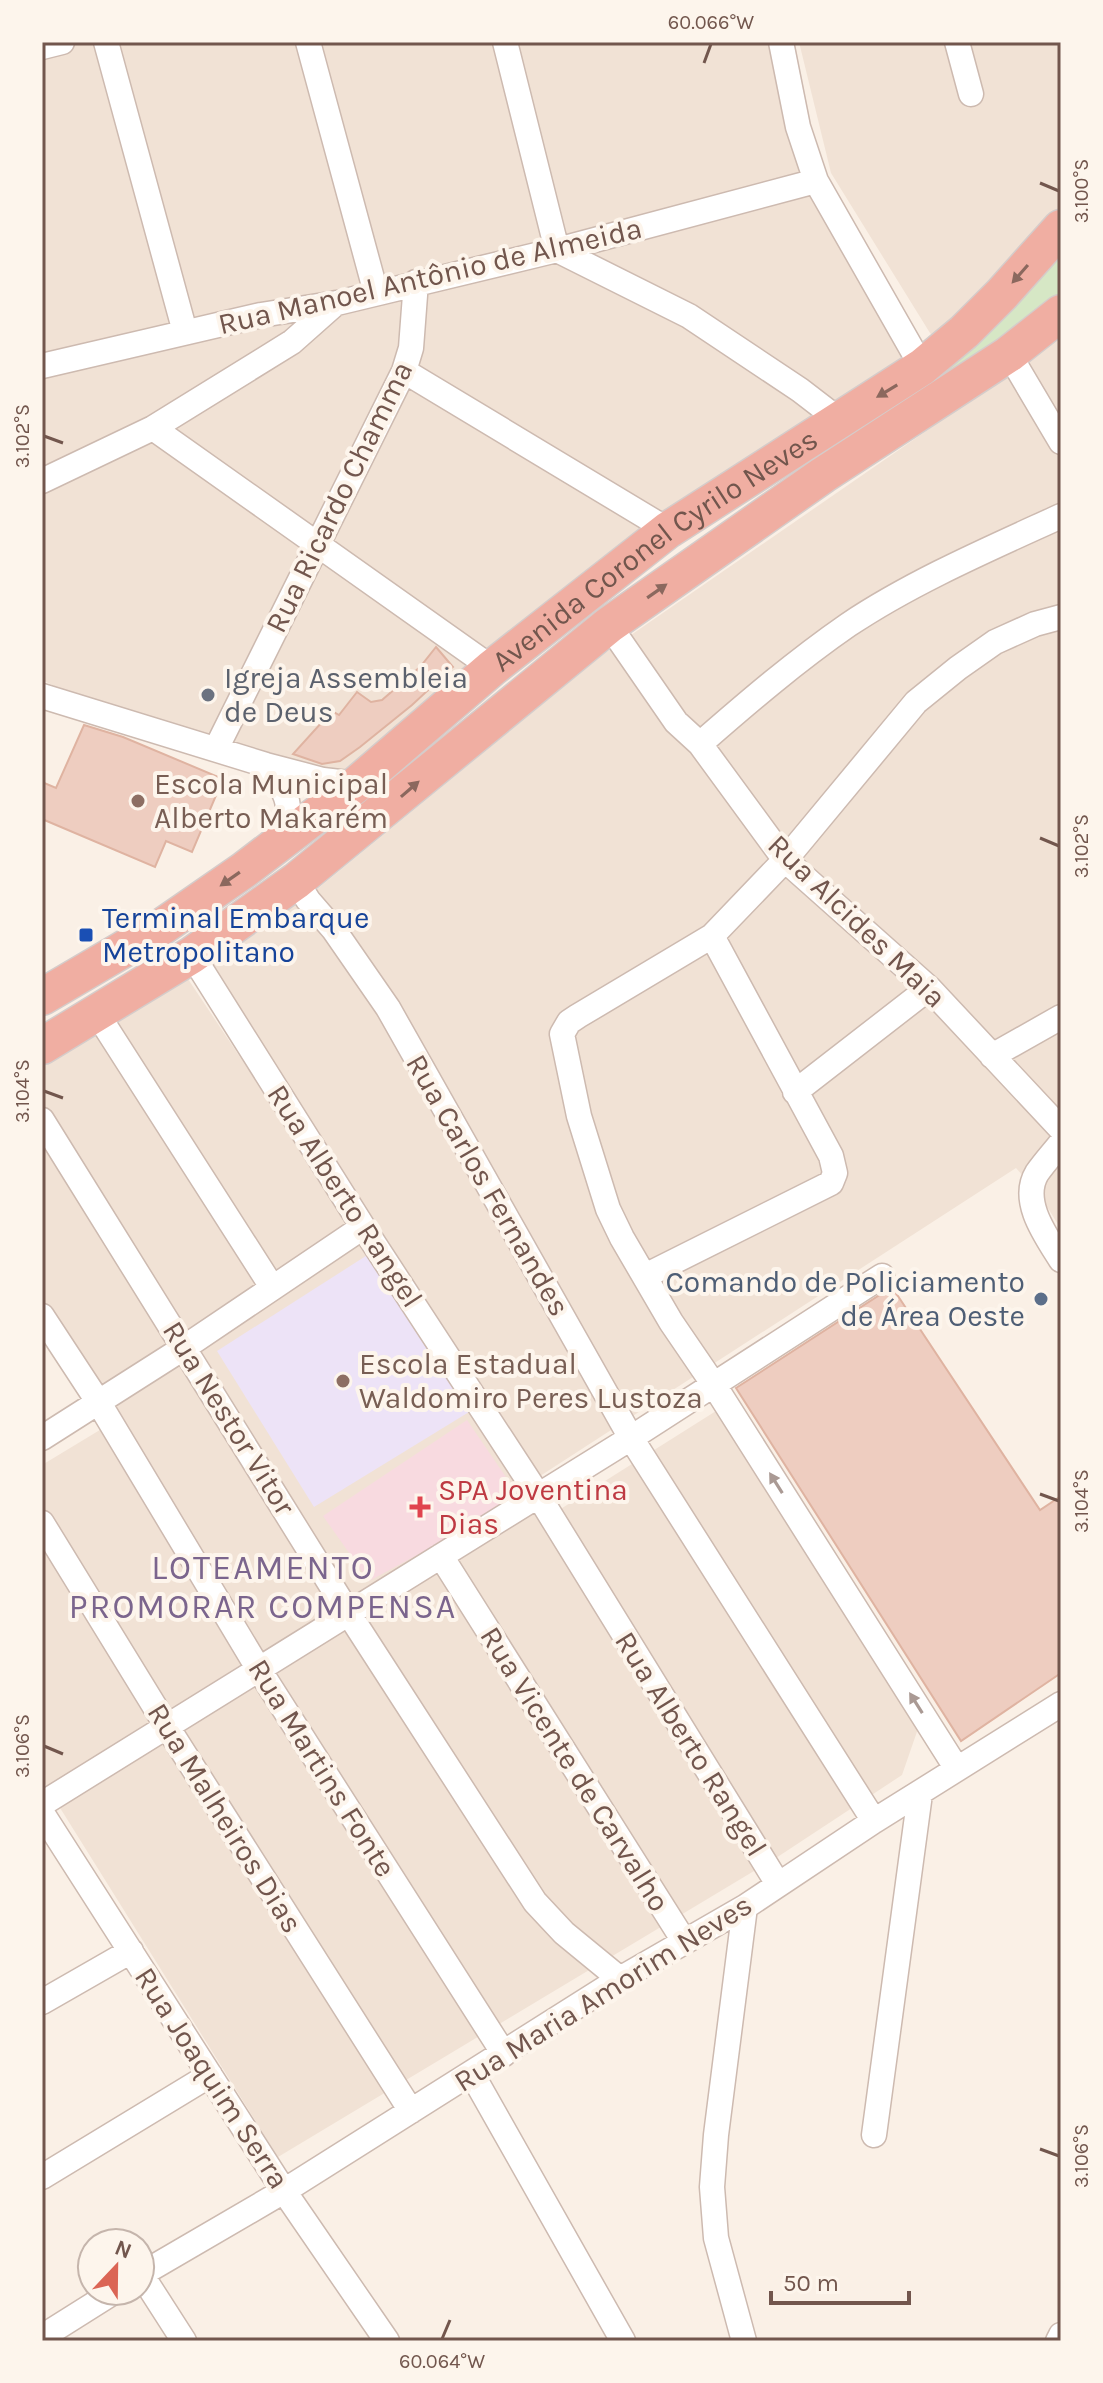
<svg xmlns="http://www.w3.org/2000/svg" width="1103" height="2383" font-family="Karla,sans-serif">
	<style>
		.residential { fill: #f1e2d5 }
		.education { fill: #ede3f7 }
		.medical { fill: #f8dae0 }
		.green { fill: #d6e7c5 }
		.building { fill: #eecdc0; stroke: #dfb3a1; stroke-width: 2 }
		.lines { fill: none; stroke-linecap: round; stroke-linejoin: round }
		.minor-casing { stroke: #cdbab0; stroke-width: 27 }
		.highway-casing { stroke: #d5ccca; stroke-width: 39 }
		.minor { stroke: #fff; stroke-width: 24 }
		.highway { stroke: #f0aea2; stroke-width: 36 }
		.oneway { fill: #8b685e }
		.oneway2 { fill: #aa9a94 }
		.ticks { fill: none; stroke: #72564d; stroke-width: 3 }
		.worship-dot { fill: #6b7280; stroke: #fdf5ec; stroke-width: 3 }
		.education-dot { fill: #8d6e63; stroke: #fdf5ec; stroke-width: 3 }
		.transit-dot { fill: #1a4fb4; stroke: #fdf5ec; stroke-width: 3 }
		.service-dot { fill: #5c6f8a; stroke: #fdf5ec; stroke-width: 3 }
		.health-dot { fill: #e0444e; stroke: #fdf5ec; stroke-width: 3 }
		.labels { text-anchor: middle; stroke-width: 8; stroke-linejoin: round; paint-order: stroke }
		.street-label { font-size: 30px; fill: #72564d; stroke: #fdf5ec }
		.worship-label { font-size: 30px; fill: #5b616d; stroke: #fdf5ec; text-anchor: start }
		.education-label { font-size: 30px; fill: #785e54; stroke: #fdf5ec; text-anchor: start }
		.transit-label { font-size: 30px; fill: #164399; stroke: #fdf5ec; text-anchor: start }
		.service-label { font-size: 30px; fill: #4e5e75; stroke: #fdf5ec; text-anchor: end }
		.health-label { font-size: 30px; fill: #be3a42; stroke: #fdf5ec; text-anchor: start }
		.quarter-label { font-size: 34px; letter-spacing: 2px; fill: #7b658d; stroke: #fdf5ec }
		.neatline { fill: none; stroke: #72564d; stroke-width: 3 }
		.ticks-label { font-size: 20px; text-anchor: middle; fill: #72564d }
	</style>
	<rect width="100%" height="100%" fill="#faf0e6"/>
	<!-- residential -->
	<path class="residential" d="M42 42H769L800 173 906 361 363 765 323 778 71 694 42 680Z
		M799 42H1061V1229L1039 1194 1016 1168 537 1478 212 965 316 890 605 653 987 389 930 333 831 173Z
		M184 973 352 1225 540 1522 716 1411 920 1723 902 1775 779 1856 278 2157 42 1779V1465L118 1419 97 1381 42 1299V1057Z"/>
	<!-- education -->
	<path class="education" d="M369 1254 469 1412 314 1507 217 1351Z"/>
	<!-- medical -->
	<path class="medical" d="M467 1420 521 1499 369 1581 323 1516Z"/>
	<!-- green -->
	<path class="green" d="M1061 247V298L913 403 904 391Z"/>
	<!-- building -->
	<path class="building" d="M436 647 453 667 412 705 360 747 340 761 322 764 293 754 332 711 339 715 357 692 371 702 382 700 420 667Z
		M84 725 123 737 223 779 192 852 166 841 155 867 42 819V782L56 788Z
		M892 1287 1040 1510 1061 1496V1673L961 1741 736 1388Z"/>
	<g class="lines">
		<!-- minor casing -->
		<g class="minor-casing">
			<path id="minor" d="M106 42 185 332
				M308 42 376 293
				M505 42 557 250 689 316 800 390 839 420
				M781 42 798 127 816 181 922 367
				M957 42 971 94
				M42 47 62 42
				M1009 354 1061 442
				M42 366 261 315 337 303 557 250 816 181
				M404 371 668 530
				M153 428 492 668
				M42 481 153 428 292 342 336 303
				M609 625 676 722 700 744 785 860 929 988 1061 1129
				M42 696 266 765 323 780 357 784
				M700 744C748 702 796 661 848 625 912 582 991 548 1061 516
				M216 749 404 371 411 348 416 282
				M266 765C288 795 297 807 276 841
				M296 881 308 900 334 930 388 1008 631 1438 874 1821
				M192 955 363 1227 538 1495 778 1884
				M96 1012 272 1287
				M992 1056 1061 1017
				M795 1092 929 988
				M42 1120 349 1614 535 1902 564 1933 620 1979
				M1061 1143C1053 1153 1044 1163 1037 1173 1020 1201 1046 1236 1061 1260
				M645 1276 831 1183 835 1173 831 1156 712 936
				M42 1316 99 1403 258 1668 504 2054
				M42 1438 185 1347 363 1227
				M42 1523 166 1725 411 2111
				M441 1556 684 1941
				M957 1769 714 1385 671 1322 622 1238 608 1209 579 1116 562 1034 569 1022 578 1016 712 936 785 860 916 702 958 668 995 642 1035 624 1061 617
				M42 1804 631 1438 882 1276
				M42 1813 284 2191 387 2341
				M42 2002 131 1951
				M472 2074 623 2341
				M874 2135 920 1794
				M42 2177 210 2075
				M141 2274 184 2341
				M140 2275 284 2191 620 1979 745 1907 874 1821 1061 1704
				M42 2337 115 2291
				M744 2341 716 2238 712 2187 716 2135 745 1907
				M1058 2341 1061 2335"/>
		</g>
		<!-- highway casing -->
		<g class="highway-casing">
			<g id="highway">
				<path id="s1" d="M42 997 163 926 244 870 357 784 492 668 668 530 922 367 964 332 1002 294 1061 228"/>
				<path d="M42 1046 192 955 296 881 609 625 823 475 1009 354 1061 313"/>
			</g>
		</g>
		<!-- minor -->
		<use href="#minor" class="minor"/>
		<!-- highway -->
		<use href="#highway" class="highway"/>
	</g>
	<!-- one-way arrows -->
	<defs><path id="oneway-solid" d="M-6-.8H1V-3.2L6.5 0L1 3.2V.8H-6Z" transform="scale(2)"/></defs>
	<g class="oneway">
		<use href="#oneway-solid" transform="translate(1020 274) rotate(131)"/>
		<use href="#oneway-solid" transform="translate(887 391) rotate(149)"/>
		<use href="#oneway-solid" transform="translate(657 591) rotate(-35)"/>
		<use href="#oneway-solid" transform="translate(410 789) rotate(-41)"/>
		<use href="#oneway-solid" transform="translate(230 879) rotate(145)"/>
	</g>
	<g class="oneway2">
		<use href="#oneway-solid" transform="translate(776 1483) rotate(-122)"/>
		<use href="#oneway-solid" transform="translate(916 1703) rotate(-122)"/>
	</g>
	<!-- ticks -->
	<path class="ticks" d="M704 63 711 44M1040 183 1059 191M44 436 63 443M1040 838 1059 846M44 1091 63 1098M1040 1494 1059 1501M44 1746 63 1754M1040 2149 1059 2156M442 2339 450 2320"/>
	<!-- markers -->
	<circle class="worship-dot" cx="208" cy="695" r="8"/>
	<g class="education-dot">
		<circle cx="138" cy="801" r="8"/>
		<circle cx="343" cy="1381" r="8"/>
	</g>
	<rect class="transit-dot" x="78" y="927" width="16" height="16" rx="4"/>
	<circle class="service-dot" cx="1041" cy="1299" r="8"/>
	<path class="health-dot" d="M416 1495h8v8h8v8h-8v8h-8v-8h-8v-8h8z"/>
	<g class="labels">
		<!-- street labels -->
		<g class="street-label">
			<text transform="translate(430 276) rotate(-13)" y="10">Rua Manoel Antônio de Almeida</text>
			<text transform="translate(339 497) rotate(-64)" y="10">Rua Ricardo Chamma</text>
			<text dy="10" stroke="none"><textPath href="#s1" startOffset="760">Avenida Coronel Cyrilo Neves</textPath></text>
			<text transform="translate(857 921) rotate(44)" y="10">Rua Alcides Maia</text>
			<text transform="translate(488 1185) rotate(60)" y="10">Rua Carlos Fernandes</text>
			<text transform="translate(345 1196) rotate(57)" y="10">Rua Alberto Rangel</text>
			<text transform="translate(229 1418) rotate(58)" y="10">Rua Nestor Vitor</text>
			<text transform="translate(691 1744) rotate(58)" y="10">Rua Alberto Rangel</text>
			<text transform="translate(322 1768) rotate(58)" y="10">Rua Martins Fonte</text>
			<text transform="translate(575 1769) rotate(58)" y="10">Rua Vicente de Carvalho</text>
			<text transform="translate(225 1818) rotate(58)" y="10">Rua Malheiros Dias</text>
			<text transform="translate(603 1993) rotate(-32)" y="10">Rua Maria Amorim Neves</text>
			<text transform="translate(212 2078) rotate(57)" y="10">Rua Joaquim Serra</text>
		</g>
		<!-- worship labels -->
		<g class="worship-label">
			<text x="224" y="688">Igreja Assembleia<tspan x="224" dy="34">de Deus</tspan></text>
		</g>
		<!-- education labels -->
		<g class="education-label">
			<text x="154" y="794">Escola Municipal<tspan x="154" dy="34">Alberto Makarém</tspan></text>
			<text x="359" y="1374">Escola Estadual<tspan x="359" dy="34">Waldomiro Peres Lustoza</tspan></text>
		</g>
		<!-- transit labels -->
		<g class="transit-label">
			<text x="102" y="928">Terminal Embarque<tspan x="102" dy="34">Metropolitano</tspan></text>
		</g>
		<!-- service labels -->
		<g class="service-label">
			<text x="1025" y="1292">Comando de Policiamento<tspan x="1025" dy="34">de Área Oeste</tspan></text>
		</g>
		<!-- health labels -->
		<g class="health-label">
			<text x="438" y="1500">SPA Joventina<tspan x="438" dy="34">Dias</tspan></text>
		</g>
		<!-- quarter labels -->
		<g class="quarter-label">
			<text x="263" y="1579">LOTEAMENTO<tspan x="263" dy="39">PROMORAR COMPENSA</tspan></text>
		</g>
	</g>
	<!-- border -->
	<rect width="1103" height="2383" fill="none" stroke="#fdf5ec" stroke-width="88"/>
	<!-- north arrow -->
	<g transform="translate(116 2267) rotate(22)"><circle r="38" fill="#fdf5ec" stroke="#c5b5ac" stroke-width="2"/>
	<path d="M0-6L14 30L0 20L-14 30Z" fill="#db6555"/>
	<text y="-12" font-size="22" font-weight="bold" text-anchor="middle" fill="#72564d">N</text>
	</g>
	<!-- scale -->
	<path d="M771 2291v12h138v-12" fill="none" stroke="#72564d" stroke-width="4"/>
	<text x="783" y="2291" font-size="24" fill="#72564d" stroke="#fdf5ec" stroke-width="6" paint-order="stroke">50 m</text>
	<rect x="44" y="44" width="1015" height="2295" class="neatline"/>
	<g class="ticks-label">
		<text x="711" y="29">60.066°W</text>
		<text transform="translate(1081 191) rotate(-90)" y="7">3.100°S</text>
		<text transform="translate(22 436) rotate(-90)" y="7">3.102°S</text>
		<text transform="translate(1081 846) rotate(-90)" y="7">3.102°S</text>
		<text transform="translate(22 1091) rotate(-90)" y="7">3.104°S</text>
		<text transform="translate(1081 1501) rotate(-90)" y="7">3.104°S</text>
		<text transform="translate(22 1746) rotate(-90)" y="7">3.106°S</text>
		<text transform="translate(1081 2156) rotate(-90)" y="7">3.106°S</text>
		<text x="442" y="2368">60.064°W</text>
	</g>
</svg>
